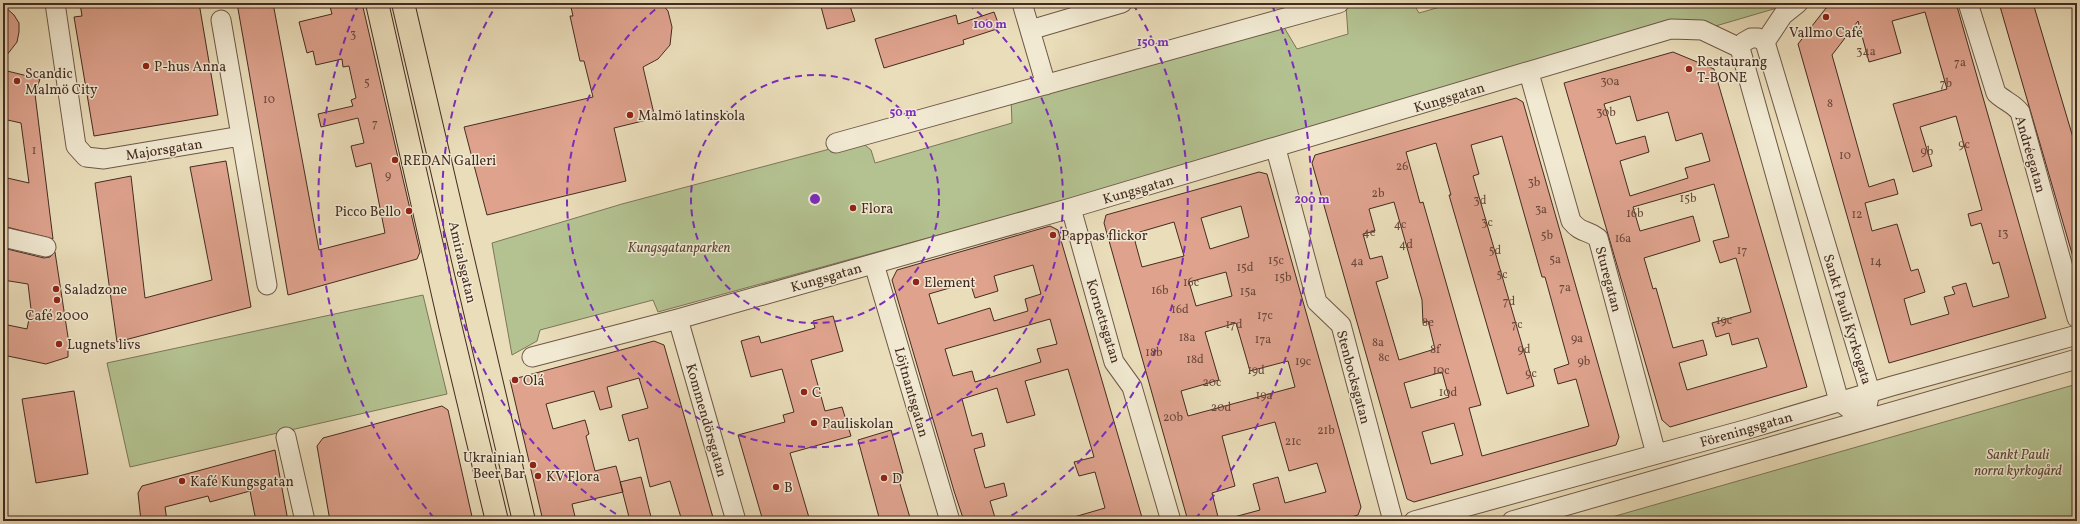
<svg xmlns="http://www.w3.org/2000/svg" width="2080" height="524" font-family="Vollkorn,serif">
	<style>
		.green { fill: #b4c291; stroke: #7c7659 }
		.building { fill: #dea28d; stroke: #452b21; fill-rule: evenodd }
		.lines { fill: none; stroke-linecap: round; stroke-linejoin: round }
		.minor-casing { stroke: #6e5847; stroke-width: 21 }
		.major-casing { stroke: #452b21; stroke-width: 24 }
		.minor { stroke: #f1e9d2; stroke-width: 19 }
		.major { stroke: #eaddba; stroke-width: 22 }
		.ring { fill: none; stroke: #7b2cbf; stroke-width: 2; stroke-dasharray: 7 5 }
		.poi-dot { fill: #8f2418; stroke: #f1e9d2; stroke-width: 1.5 }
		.labels { text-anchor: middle; stroke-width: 3; stroke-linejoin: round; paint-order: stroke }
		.number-label { font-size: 12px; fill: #6b493c }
		.poi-label { font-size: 14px; fill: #452b21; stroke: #f1e9d2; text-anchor: start }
		.street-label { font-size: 14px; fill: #452b21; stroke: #f1e9d2 }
		.park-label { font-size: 14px; font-style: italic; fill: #5b4937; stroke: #f1e9d2 }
		.centre { fill: #7b2cbf; stroke: #f1e9d2; stroke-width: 2 }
		.ring-label { font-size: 12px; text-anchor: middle; font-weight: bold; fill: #7b2cbf; stroke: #f1e9d2; stroke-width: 3; stroke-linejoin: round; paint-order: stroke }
	</style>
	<rect width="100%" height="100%" fill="#eaddba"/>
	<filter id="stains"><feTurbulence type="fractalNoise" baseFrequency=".005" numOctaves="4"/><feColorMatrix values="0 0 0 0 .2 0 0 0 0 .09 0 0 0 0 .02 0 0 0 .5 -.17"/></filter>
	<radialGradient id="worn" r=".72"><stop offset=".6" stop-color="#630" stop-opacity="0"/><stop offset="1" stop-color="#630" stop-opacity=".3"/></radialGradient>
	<!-- green -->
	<path class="green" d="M1360 3H1413L1419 13 1454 3H1794L1702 30 1234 154 658 312 653 300 540 330 537 341 512 355 492 243 622 204 860 141 871 150 875 163 1012 123 1011 99 1282 24 1297 49 1348 34 1346 6Z
		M423 295 447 394 130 467 107 363Z
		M2077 384V521H1598Z"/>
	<!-- building -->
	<path class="building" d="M80 3H199L218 115 94 136 74 17 82 16Z
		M237 3H273L319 250 385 233 371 163 356 167 351 146 364 143 358 118 321 127 318 114 353 106 351 100 356 98 349 66 343 67 342 59 316 65 313 51 307 53 299 22 332 14 329 3H362L420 252 417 259 288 295Z
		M570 3H661L668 11 672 27 670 45 658 59 643 67 655 118 614 128 626 181 487 215 464 127 593 97 584 61H580L570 16H573Z
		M820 3H849L855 21 827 29Z
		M1842 3H1956L2046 318 1889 363 1798 44 1826 8ZM1925 12 1947 89 1893 104 1913 172 1932 166 1920 127 1956 116 1982 210 1968 214 1971 226 1981 223 1993 264 1999 262 2009 297 1973 307 1966 283 1952 287 1955 294 1944 297 1949 314 1911 325 1904 299 1925 292 1918 269 1911 271 1897 224 1872 231 1865 203 1898 194 1894 179 1869 187 1832 55 1858 21 1869 62 1901 53 1892 21Z
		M1999 3H2033L2077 151V257H2073Z
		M3 5 14 15 19 23V32L17 42 3 60Z
		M994 12 1000 28 963 40 964 44 884 68 875 39 956 15 958 24Z
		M1673 52 1714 69 1807 387 1670 427 1662 420 1564 83ZM1630 96 1637 121 1668 112 1676 141 1702 133 1710 161 1685 168 1688 178 1630 196 1620 161 1649 152 1645 136 1616 144 1604 104ZM1714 184 1729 237 1713 241 1720 263 1736 258 1751 312 1712 323 1716 337 1729 333 1732 345 1758 338 1767 367 1687 390 1679 363 1707 355 1703 340 1673 348 1656 288 1653 289 1644 258 1700 241 1693 216 1640 231 1633 207Z
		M3 70 40 79 35 94 53 239 3 226V177L29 183 21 123 3 119Z
		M1516 98 1523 102 1619 437 1616 445 1414 502 1407 499 1312 163 1315 155ZM1502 136 1542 277H1545L1569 364 1554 369 1558 384 1576 379 1589 426 1482 456 1469 408 1481 405 1423 202 1420 203 1406 152 1436 143 1451 195H1449L1507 394 1534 386 1473 176 1479 174 1471 145ZM1394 202 1422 300 1423 323 1428 321 1435 349 1399 360 1376 282 1388 278 1382 256 1370 259 1363 234 1375 231 1369 209ZM1442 372 1449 397 1411 408 1404 383ZM1454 423 1463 455 1431 464 1422 432Z
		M226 161 251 307 117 342 95 183 131 176 145 298 212 280 190 167Z
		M1259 172 1267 174 1361 507 1358 515 1337 521H1234V517L1260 510 1253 484 1278 477 1285 503 1326 492 1317 463 1289 471 1275 422 1222 436 1235 486 1212 493 1219 521H1188L1104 223 1106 215ZM1241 206 1249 237 1210 249 1201 218ZM1174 222 1184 256 1142 267 1133 234ZM1226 272 1232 296 1196 306 1189 282ZM1236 323 1250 371 1288 361 1295 387 1188 416 1181 391 1219 380 1205 332Z
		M1050 226 1058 230 1143 521H1074V517L1105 508 1095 472 1079 476 1074 462 1094 457 1068 369 1025 381 1035 415 1007 423 997 388 962 399 972 436 982 433 985 446 974 449 985 488 1004 483 1007 496 990 501 996 521H964L954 491 892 280 897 270ZM1033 265 1041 294 1025 299 1028 311 994 321 990 308 938 324 929 294 970 282 975 298 998 291 994 276ZM1050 319 1057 344 1037 349 1041 362 975 382 972 371 953 376 945 349Z
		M3 248 44 258 50 257 55 252 68 337V357L46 364 3 355V324L27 329 31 309 28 284 3 280Z
		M833 316 843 351 811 360 825 411 842 407 851 436 790 453 810 521H763L738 435 785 422 783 415 794 412 782 369 751 377 741 341 759 336 761 343 815 328 813 321Z
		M654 341 664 345 714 521H682L670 481 650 487 638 438 629 441 622 415 648 408 639 378 607 387 612 407 600 410 594 391 546 404 553 429 585 420 589 434 586 436 595 471 616 466 623 492 572 504 576 521H543L510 380Z
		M74 391 88 474 36 483 22 399Z
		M442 406 448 410 473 521H330L317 446 323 438Z
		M891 430 903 473 897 474 911 521H880L858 440Z
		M275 450 288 521H256L250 491 210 502 208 496 165 507 167 521H141L138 493 142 486Z
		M641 477 652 521H630L620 482Z"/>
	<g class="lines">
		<!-- minor casing -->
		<g class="minor-casing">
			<path id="minor" d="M55 3 76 146 86 157 104 159 241 136
				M1022 3 1046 85
				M1968 3 1996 93C2004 101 2013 103 2020 112L2077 318
				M221 20 267 285
				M1030 30 1122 3
				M1751 38H1758L1765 42 1870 392 1864 420 1839 401 1740 48 1744 42Z
				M1765 42 1783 15 1798 3
				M1529 73 1571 221C1582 234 1586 229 1598 238L1656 454
				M836 143 1339 3
				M1276 149 1317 302 1341 325 1393 521
				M1071 208 1114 362 1132 387 1171 521
				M3 237 46 247
				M874 264 950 521
				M678 319 736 521
				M532 357 678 319 1071 208 1671 29 1702 30 1740 48
				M286 437 305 521
				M1414 521 1748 429 1892 386 2077 335
				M1512 521 2077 359"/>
		</g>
		<!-- major casing -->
		<g class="major-casing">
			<path id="major" d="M377 3 450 325 497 521
				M403 3 524 521"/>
		</g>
		<!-- minor -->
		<use href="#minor" class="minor"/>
		<!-- major -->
		<use href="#major" class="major"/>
	</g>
	<!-- distance rings -->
	<g class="ring">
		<circle cx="815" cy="199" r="124"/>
		<path d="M968 4A248 248 0 1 1 662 4"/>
		<path d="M626 520A373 373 0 0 1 497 4M1133 4A373 373 0 0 1 1004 520"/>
		<path d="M434 518A497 497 0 0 1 358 5M1272 5A497 497 0 0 1 1196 518"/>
	</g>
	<!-- markers -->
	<g class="poi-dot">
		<circle cx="1826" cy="17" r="4"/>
		<circle cx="146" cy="66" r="4"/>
		<circle cx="1689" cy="69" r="4"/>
		<circle cx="17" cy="81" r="4"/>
		<circle cx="630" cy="115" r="4"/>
		<circle cx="395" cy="160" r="4"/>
		<circle cx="853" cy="208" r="4"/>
		<circle cx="409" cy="211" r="4"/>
		<circle cx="1053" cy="235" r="4"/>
		<circle cx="916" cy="282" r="4"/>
		<circle cx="56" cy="289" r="4"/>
		<circle cx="57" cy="300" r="4"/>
		<circle cx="59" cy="344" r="4"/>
		<circle cx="515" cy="380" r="4"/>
		<circle cx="804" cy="392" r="4"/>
		<circle cx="814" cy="423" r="4"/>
		<circle cx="533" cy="465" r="4"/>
		<circle cx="538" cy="476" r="4"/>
		<circle cx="884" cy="478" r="4"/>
		<circle cx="182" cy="481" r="4"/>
		<circle cx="776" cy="487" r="4"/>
	</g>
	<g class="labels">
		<!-- number labels -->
		<g class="number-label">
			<text x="353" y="38">3</text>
			<text x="1866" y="55">34a</text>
			<text x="1960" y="66">7a</text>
			<text x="1610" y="85">30a</text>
			<text x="367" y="86">5</text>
			<text x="1946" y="87">7b</text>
			<text x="269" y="103">10</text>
			<text x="1830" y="107">8</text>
			<text x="1606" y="116">30b</text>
			<text x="375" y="127">7</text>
			<text x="1964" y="148">9c</text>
			<text x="34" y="154">1</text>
			<text x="1927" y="155">9b</text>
			<text x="1845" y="159">10</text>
			<text x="1402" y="170">26</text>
			<text x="388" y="179">9</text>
			<text x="1534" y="186">3b</text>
			<text x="1378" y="197">2b</text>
			<text x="1688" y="202">15b</text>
			<text x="1480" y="204">3d</text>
			<text x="1541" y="213">3a</text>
			<text x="1635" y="217">16b</text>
			<text x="1857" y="218">12</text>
			<text x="1487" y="226">3c</text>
			<text x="1400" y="228">4c</text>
			<text x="1369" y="236">4e</text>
			<text x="2003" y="237">13</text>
			<text x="1547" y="239">5b</text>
			<text x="1623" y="242">16a</text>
			<text x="1406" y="248">4d</text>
			<text x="1495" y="254">5d</text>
			<text x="1742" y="254">17</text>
			<text x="1555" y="263">5a</text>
			<text x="1276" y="264">15c</text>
			<text x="1357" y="265">4a</text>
			<text x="1876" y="265">14</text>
			<text x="1245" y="271">15d</text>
			<text x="1502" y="278">5c</text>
			<text x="1283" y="281">15b</text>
			<text x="1191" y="286">16c</text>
			<text x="1565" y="291">7a</text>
			<text x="1160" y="294">16b</text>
			<text x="1248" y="295">15a</text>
			<text x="1509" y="305">7d</text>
			<text x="1180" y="313">16d</text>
			<text x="1265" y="319">17c</text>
			<text x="1724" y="324">19c</text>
			<text x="1428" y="326">8e</text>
			<text x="1234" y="328">17d</text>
			<text x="1517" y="328">7c</text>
			<text x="1187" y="341">18a</text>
			<text x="1577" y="342">9a</text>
			<text x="1263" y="343">17a</text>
			<text x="1378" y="346">8a</text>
			<text x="1435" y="353">8f</text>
			<text x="1524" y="353">9d</text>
			<text x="1154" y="356">18b</text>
			<text x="1384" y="361">8c</text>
			<text x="1195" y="363">18d</text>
			<text x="1303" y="365">19c</text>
			<text x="1584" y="365">9b</text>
			<text x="1256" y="374">19d</text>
			<text x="1441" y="374">10c</text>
			<text x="1531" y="377">9c</text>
			<text x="1212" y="386">20c</text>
			<text x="1448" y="396">10d</text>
			<text x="1264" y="399">19a</text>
			<text x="1221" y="411">20d</text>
			<text x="1173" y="421">20b</text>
			<text x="1326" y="434">21b</text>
			<text x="1293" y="445">21c</text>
		</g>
		<!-- poi labels -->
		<g class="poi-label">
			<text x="1826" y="37" text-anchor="middle">Vallmo Café</text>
			<text x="1697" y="66">Restaurang<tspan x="1697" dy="16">T-BONE</tspan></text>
			<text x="154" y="71">P-hus Anna</text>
			<text x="25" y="78">Scandic<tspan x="25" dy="16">Malmö City</tspan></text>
			<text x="638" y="120">Malmö latinskola</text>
			<text x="403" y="165">REDAN Galleri</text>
			<text x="861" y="213">Flora</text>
			<text x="401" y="216" text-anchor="end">Picco Bello</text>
			<text x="1061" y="240">Pappas flickor</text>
			<text x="924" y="287">Element</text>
			<text x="64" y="294">Saladzone</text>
			<text x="57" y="320" text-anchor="middle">Café 2000</text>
			<text x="67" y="349">Lugnets livs</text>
			<text x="523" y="385">Olá</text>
			<text x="812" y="397">C</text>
			<text x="822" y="428">Pauliskolan</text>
			<text x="525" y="462" text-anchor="end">Ukrainian<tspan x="525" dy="16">Beer Bar</tspan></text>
			<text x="546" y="481">KV Flora</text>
			<text x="892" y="483">D</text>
			<text x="190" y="486">Kafé Kungsgatan</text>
			<text x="784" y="492">B</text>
		</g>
		<!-- street labels -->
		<g class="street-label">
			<text transform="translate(1449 97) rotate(-17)" y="5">Kungsgatan</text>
			<text transform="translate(164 149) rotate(-9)" y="5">Majorsgatan</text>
			<text transform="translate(2031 154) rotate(74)" y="5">Andréegatan</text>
			<text transform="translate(1138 189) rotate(-16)" y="5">Kungsgatan</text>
			<text transform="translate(463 262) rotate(77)" y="5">Amiralsgatan</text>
			<text transform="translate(826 277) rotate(-16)" y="5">Kungsgatan</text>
			<text transform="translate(1609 279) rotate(75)" y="5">Sturegatan</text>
			<text transform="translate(1848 319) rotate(73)" y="5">Sankt Pauli Kyrkogata</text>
			<text transform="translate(1104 321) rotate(73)" y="5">Kornettsgatan</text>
			<text transform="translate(1354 377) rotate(75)" y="5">Stenbocksgatan</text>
			<text transform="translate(912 392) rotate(74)" y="5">Löjtnantsgatan</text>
			<text transform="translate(707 420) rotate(74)" y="5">Kommendörsgatan</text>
			<text transform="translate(1746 429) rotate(-16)" y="5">Föreningsgatan</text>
		</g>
		<!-- park labels -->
		<g class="park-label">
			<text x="679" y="252">Kungsgatanparken</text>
			<text x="2018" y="459">Sankt Pauli<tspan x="2018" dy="16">norra kyrkogård</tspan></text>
		</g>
	</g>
	<circle cx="815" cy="199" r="6" class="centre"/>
	<g class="ring-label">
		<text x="990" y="28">100 m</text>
		<text x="1153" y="46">150 m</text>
		<text x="903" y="116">50 m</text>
		<text x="1312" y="203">200 m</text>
	</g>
	<!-- margin -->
	<rect width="2080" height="524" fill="none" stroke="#eaddba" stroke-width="16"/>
	<rect x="4" y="4" width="2072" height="516" fill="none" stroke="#452b21" stroke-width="2"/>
	<rect x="8" y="8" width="2064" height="508" fill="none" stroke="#452b21"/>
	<rect width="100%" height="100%" filter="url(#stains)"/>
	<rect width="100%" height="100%" fill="url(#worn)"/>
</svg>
